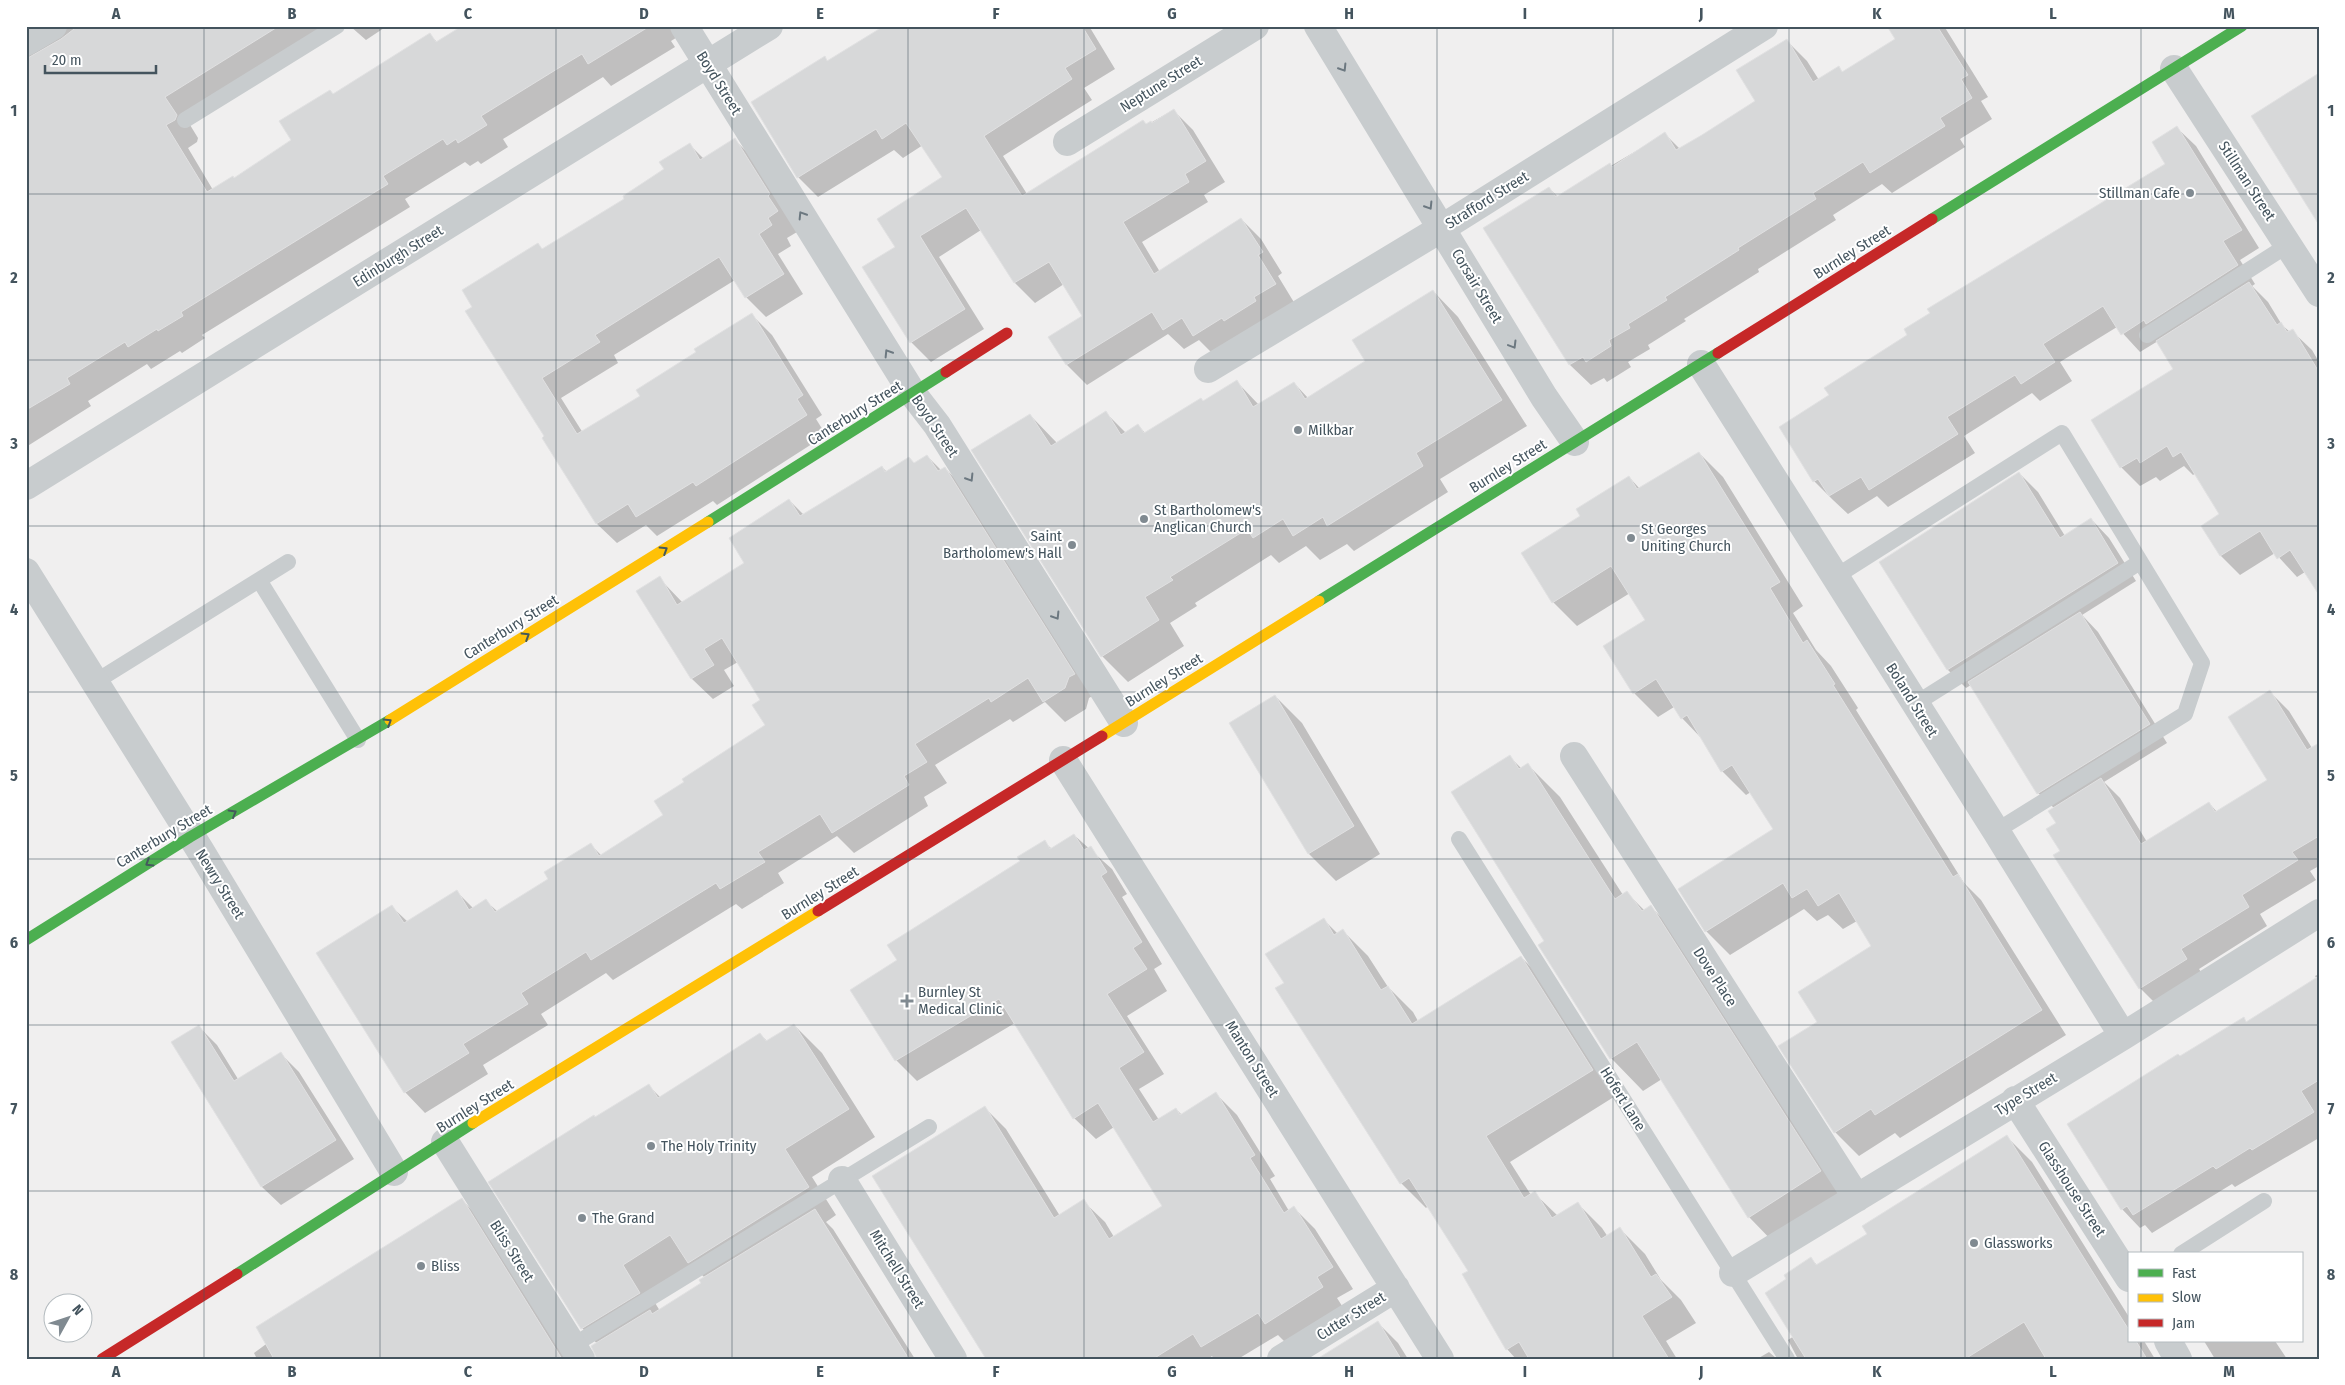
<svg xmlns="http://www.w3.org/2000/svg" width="2345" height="1385" font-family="'Fira Sans Condensed',sans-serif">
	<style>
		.shadow { fill: #0003; fill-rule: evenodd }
		.building { fill: #d7d8d9; stroke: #e1e1e2 }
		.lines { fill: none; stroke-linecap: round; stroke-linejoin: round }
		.lane { stroke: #c8ccce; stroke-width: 16 }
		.street { stroke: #c8ccce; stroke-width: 28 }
		.fast { stroke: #4caf50; stroke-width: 11 }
		.slow { stroke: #ffc107; stroke-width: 11 }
		.jam { stroke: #c62828; stroke-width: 11 }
		.oneway { stroke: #6c7880 }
		.oneway2 { stroke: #44595d }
		.grid { fill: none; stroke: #44545e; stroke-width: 1; stroke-opacity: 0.55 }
		.poi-dot { fill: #808a91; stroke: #fff; stroke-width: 2 }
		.labels { text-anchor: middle; stroke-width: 4; stroke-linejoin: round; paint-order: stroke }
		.street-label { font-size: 15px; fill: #44545e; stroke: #fff }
		.poi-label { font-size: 15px; fill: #44545e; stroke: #fff; text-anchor: start }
		.neatline { fill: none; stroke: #44545e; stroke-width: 2 }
		.grid-label { font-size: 16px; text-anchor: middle; font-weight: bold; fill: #44545e }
	</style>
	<rect width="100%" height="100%" fill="#f0efef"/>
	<!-- shadow -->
	<path class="shadow" d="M26 26H337L187 120 198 138 197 142 188 148 213 190 235 179 293 140 333 95 430 35 438 43 464 26H695L671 41 675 47 611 86 603 77 503 139 508 147 481 164 478 161 470 166 465 162 405 199 410 207 202 335 205 338 182 353 180 351 151 369 147 364 88 401 91 406 26 447Z
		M350 26H387L366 40Z
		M886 26H1089L1115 69 1084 88 1092 100 1003 156 1027 194 1173 110 1193 130 1225 182 1204 195 1208 202 1142 242 1160 272 1241 219 1261 239 1282 273 1278 276 1295 304 1214 355 1199 340 1184 349 1168 334 1087 385 1067 365 1050 338 1084 316 1064 284 1035 303 1015 283 981 230 939 257 984 329 931 362 911 342 896 247 944 178 923 145 903 158 894 150 818 197 798 177 825 58 828 62Z
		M1888 26H1944L1988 97 1981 101 1992 119 1960 139 1965 147 1892 193 1882 184 1833 215 1836 220 1758 269 1759 272 1684 319 1686 321 1648 345 1650 349 1628 362 1631 367 1607 382 1604 378 1591 385 1570 365 1484 229 1549 188 1558 197 1665 134 1680 149 1757 101 1786 40 1807 61 1819 80 1839 68 1843 73 1897 40Z
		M2177 128 2196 146 2259 248 2240 260 2255 284 2252 286 2268 302 2282 325 2290 332 2292 331 2312 350 2319 362V593L2305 572 2297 577 2275 553 2240 575 2221 556 2202 526 2221 514 2196 473 2193 475 2184 466 2160 481 2156 477 2140 486 2121 467 2093 421 2175 369 2158 341 2140 352 2117 327 2060 362 2072 381 2040 401 2032 393 1964 436 1975 453 1888 507 1877 496 1848 514 1833 500 1814 481 1781 427 1831 396 1909 335 2167 164Z
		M735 140 755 160 797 232 787 238 791 246 778 254 803 294 766 317 746 297 735 280 614 355 618 363 561 398 583 433 642 396 698 353 752 315 772 335 822 415 816 419 826 435 717 505 713 501 657 536 646 525 617 543 597 524 474 307 537 244 543 250 626 199 666 169 689 144 704 159Z
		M1433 291 1458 317 1527 426 1440 479 1448 492 1354 551 1347 544 1320 560 1306 546 1279 563 1271 555 1195 603 1197 606 1170 623 1184 646 1128 682 1102 656 1030 415 1057 443 1106 413 1126 433 1138 425 1146 434 1237 382 1259 405 1294 383 1308 398 1367 361Z
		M1699 453 1723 477 1803 606 1793 613 1816 650 1831 666 1858 708 1856 710 1964 883 1981 900 2066 1035 1900 1138 1895 1133 1859 1156 1835 1132 1819 1023 1873 947 1857 921 1843 929 1828 915 1817 921 1804 909 1730 955 1706 931 1679 889 1774 830 1751 792 1746 795 1722 771 1704 741 1682 718 1674 707 1658 717 1634 693 1647 620 1630 593 1577 626 1553 602 1582 517 1629 477 1640 489Z
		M927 456 941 470 945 468 965 489 1094 695 1089 698 1086 709 1065 722 1045 702 1013 722 1010 719 935 765 947 783 924 797 928 806 854 853 837 836 778 873 784 883 742 909 736 904 613 980 606 973 541 1014 548 1025 483 1065 488 1074 425 1113 405 1092 392 907 408 922 457 892 473 908 486 901 498 912 550 880 591 845 602 856 665 816 767 725 762 700 738 662 724 670 734 686 713 699 692 679 637 592 659 578 683 603 746 563 789 500 804 515 882 467 887 472 915 464Z
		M2019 473 2038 492 2065 536 2091 519 2109 538 2136 581 2082 615 2098 632 2167 743 2104 782 2120 798 2147 842 2209 803 2217 812 2269 780 2270 692 2289 711 2312 748 2319 744V866L2310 871 2316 880 2260 914 2267 926 2199 969 2205 978 2159 1007 2140 988 2061 851 2054 808 2038 793 1971 685 1966 688 1948 670 1881 563Z
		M1275 696 1302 723 1380 854 1336 881 1309 854 1231 723Z
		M1510 757 1521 768 1527 764 1560 797 1623 895 1627 893 1645 911 1651 907 1683 939 1853 1204 1781 1250 1749 1217 1662 1079 1643 1091 1611 1058 1546 942Z
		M1074 835 1112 869 1127 894 1122 897 1162 964 1154 969 1167 991 1127 1016 1164 1074 1139 1089 1159 1120 1176 1109 1182 1115 1216 1094 1237 1115 1275 1176 1270 1179 1289 1211 1294 1208 1315 1229 1353 1289 1337 1298 1344 1309 1287 1344 1278 1335 1238 1359H1214L1212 1356 1208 1359H987L985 1108 1006 1129 1060 1216 1083 1201 1105 1222 1114 1237 1164 1207 1114 1127 1096 1139 1074 1118 1015 1023 917 1081 896 1060 899 960 1044 842 1052 849Z
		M1324 920 1338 934 1343 931 1368 956 1388 987 1413 1012 1418 1021 1521 957 1546 982 1617 1095 1510 1162 1531 1195 1534 1193 1558 1216 1578 1204 1602 1228 1608 1237 1620 1229 1645 1254 1661 1280 1681 1300 1696 1323 1666 1341 1677 1359H1516L1507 1349 1485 1313 1487 1312 1469 1271 1428 1206 1426 1208 1401 1183 1286 984Z
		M2319 974V1138L2235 1187 2232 1184 2152 1233 2145 1225 2140 1228 2122 1209 2069 1124 2244 1019 2247 1023 2317 979 2315 976Z
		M794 1025 822 1053 875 1137 812 1177 836 1215 826 1222 833 1229 915 1359H626L609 1356 582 1328 595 1118 649 1086 660 1097 760 1034 768 1042ZM693 1266 705 1278 703 1284 660 1311 649 1293Z
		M198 1026 217 1045 238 1079 280 1053 299 1072 354 1159 281 1205 262 1187 172 1042Z
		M2007 1137 2032 1162 2129 1317V1341H2144L2155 1359H1798L1788 1340 1794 1336 1788 1279 1811 1259 1818 1266 1869 1234Z
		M462 1200 497 1235 574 1359H254L256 1357 254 1353Z
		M1378 1323 1398 1343 1408 1359H1325Z
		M2204 1341H2275L2287 1359H2215Z
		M1769 1352 1777 1359H1757Z"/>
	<!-- building -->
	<path class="building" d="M78 26H279L165 97 177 115 175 120 166 125 207 192 233 176 234 178 291 140 279 121 330 90 333 94 430 33 436 42 462 26H650L588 64 582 54 557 69 481 116 487 125 458 143 456 139 447 145 443 139 383 176 388 184 181 312 183 316 158 331 157 329 128 347 125 342 67 378 70 384 26 410V59L61 39Z
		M884 26H1082L1096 49 1065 68 1072 79 984 136 1022 196 1143 120 1146 124 1151 121 1152 123 1174 109 1206 161 1185 174 1189 182 1123 222 1154 274 1241 218 1263 252 1258 255 1276 284 1254 297 1256 301 1224 321 1222 318 1193 336 1182 318 1163 330 1152 312 1066 365 1048 337 1082 316 1049 262 1014 283 966 208 920 236 965 309 910 343 862 267 895 247 877 219 942 177 906 123 882 139 876 129 797 178 751 102 825 56 827 61Z
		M1887 26H1937L1968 75 1961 79 1972 98 1940 118 1945 126 1870 173 1863 162 1813 193 1816 199 1738 248 1739 250 1665 297 1667 300 1628 324 1630 328 1609 340 1611 346 1586 362 1583 357 1569 365 1483 228 1549 187 1556 197 1610 163 1612 167 1665 132 1676 150 1702 135 1755 101 1736 70 1787 39 1813 82 1839 66 1842 72 1895 39Z
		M2319 73V225L2251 116Z
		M2177 126 2242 230 2223 241 2238 265 2146 324 2144 320 2121 335 2103 306 2043 344 2055 362 2021 384 2015 375 1947 417 1958 434 1869 490 1861 477 1829 496 1818 479 1813 482 1779 427 1829 395 1824 388 1907 335 1904 329 1930 313 1927 309 2165 164 2152 142Z
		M735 138 770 194 768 196 778 211 768 218 772 225 759 234 784 274 745 298 719 257 595 335 600 342 542 378 577 434 640 396 636 390 696 352 694 349 752 313 803 395 797 399 807 415 696 486 693 482 636 517 628 504 596 524 542 438 544 436 465 311 472 307 462 290 538 243 542 249 624 199 623 196 664 169 659 162 690 143 700 160Z
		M2249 282 2277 325 2281 322 2287 332 2293 329 2319 372V595L2290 550 2277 559 2260 531 2220 556 2201 526 2219 514 2181 452 2173 457 2167 446 2140 463 2137 458 2120 468 2091 420 2173 369 2156 341Z
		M1433 290 1502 400 1416 453 1423 466 1327 526 1323 517 1293 536 1283 519 1253 538 1247 529 1170 577 1173 580 1145 597 1159 620 1101 657 971 450 1030 414 1051 446 1106 411 1121 435 1138 424 1144 433 1201 398 1203 401 1237 380 1253 407 1294 382 1305 399 1365 361 1352 340Z
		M1699 452 1780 582 1770 588 1803 643 1807 640 1835 684 1833 685 1953 877 1958 874 2042 1010 1875 1115 1871 1109 1834 1133 1778 1046 1817 1022 1798 992 1871 946 1839 893 1818 906 1807 889 1792 898 1783 883 1705 932 1678 889 1773 829 1732 765 1721 772 1687 715 1681 719 1656 679 1633 694 1603 646 1645 620 1611 566 1552 603 1521 553 1580 516 1576 509 1629 476 1637 489Z
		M927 455 938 471 945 467 1075 674 1069 677 1065 688 1043 702 1028 678 991 702 989 698 915 744 927 762 904 776 909 785 832 833 820 814 758 852 765 862 720 889 716 883 591 960 586 952 521 993 528 1004 463 1044 469 1053 404 1093 316 953 392 905 404 923 457 890 469 910 486 899 495 912 548 879 544 872 591 843 599 856 663 815 654 801 684 782 682 779 765 725 752 705 760 700 722 638 704 649 714 665 691 679 636 591 660 576 677 605 744 563 729 538 789 499 800 516 882 466 885 472 909 457 914 463Z
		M2019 472 2060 538 2091 518 2118 563 1947 670 1879 562Z
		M2080 612 2150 724 2037 794 1968 682Z
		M2270 690 2307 750 2319 743V836L2292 852 2298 860 2242 895 2249 907 2181 949 2187 959 2139 989 2053 855 2060 851 2046 829 2056 823 2048 811 2101 778 2141 844 2209 802 2215 812 2267 780 2228 717Z
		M1275 695 1354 826 1308 854 1229 723Z
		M1510 755 1519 769 1528 763 1615 899 1627 891 1642 911 1651 905 1821 1171 1748 1218 1637 1042 1610 1059 1538 945 1544 941 1451 792Z
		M1074 834 1084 850 1091 846 1107 872 1101 876 1142 942 1133 948 1147 969 1107 994 1144 1052 1119 1068 1153 1122 1176 1108 1180 1115 1216 1092 1255 1155 1250 1158 1284 1213 1294 1206 1333 1267 1317 1277 1323 1287 1265 1324 1258 1313 1201 1347 1193 1334 1153 1359H986L872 1176 985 1106 1054 1218 1084 1199 1109 1239 1162 1206 1098 1103 1073 1119 999 999 895 1061 850 990 897 960 887 945 1020 861 1017 857 1045 840 1050 849Z
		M1324 918 1334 935 1343 929 1381 990 1388 986 1412 1024 1521 956 1593 1070 1486 1136 1524 1198 1535 1191 1552 1218 1578 1202 1601 1239 1620 1227 1651 1277 1656 1274 1672 1297 1642 1316 1669 1359H1529L1519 1342 1506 1350 1462 1274 1468 1271 1409 1178 1400 1184 1275 988 1284 983 1265 954Z
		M2319 976V1080L2301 1091 2314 1112 2252 1150 2250 1148 2216 1169 2213 1166 2133 1215 2127 1206 2121 1210 2067 1124 2178 1054 2180 1056 2244 1017 2246 1022Z
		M794 1024 849 1109 785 1149 809 1187 688 1263 670 1235 623 1265 640 1293 581 1329 488 1182 594 1115 595 1117 649 1084 658 1098 760 1033 766 1041Z
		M199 1025 234 1081 281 1052 336 1140 261 1187 171 1042Z
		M2007 1135 2122 1319 2129 1330V1341H2136L2147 1359H2046L2024 1322 1965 1359H1806L1765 1293 1786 1279 1784 1275 1811 1257 1816 1265 1867 1234 1862 1226Z
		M462 1198 562 1359H274L256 1327Z
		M815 1209 909 1359H597L591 1346 650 1310 652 1314 701 1283 699 1280Z
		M1378 1321 1401 1359H1317Z"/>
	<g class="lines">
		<!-- lane -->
		<path class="lane" d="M185 120 337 26
			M2147 335 2288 245
			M1835 577 2062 433 2202 663 2185 714 1996 831
			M259 580 358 740
			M95 682 288 562
			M1915 704 2140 562
			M1459 839 1787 1359
			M2181 1254 2264 1201
			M572 1346 929 1127"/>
		<!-- street -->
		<path class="street" d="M684 26 913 394 937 425 1124 723
			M1318 26 1544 397 1575 442
			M26 42 53 26
			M2174 69 2319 293
			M1067 142 1255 26
			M1701 364 1996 831 2123 1036
			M1208 369 1442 228 1764 26
			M26 486 769 26
			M26 572 200 850 394 1172
			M1574 756 1857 1198
			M1063 760 1440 1359
			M2015 1100 2129 1278
			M445 1142 581 1359
			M842 1180 953 1359
			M1733 1273 2123 1036 2319 913
			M2168 1341 2178 1359
			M1281 1359 1396 1288"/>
		<!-- fast -->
		<path class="fast" d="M1932 219 2242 26
			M708 522 946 372
			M1319 601 1718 353
			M26 940 190 837 390 720
			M237 1274 473 1123"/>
		<!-- slow -->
		<path class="slow" d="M390 720 708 522
			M1102 736 1319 601
			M473 1123 818 911"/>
		<!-- jam -->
		<path class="jam" d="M1718 353 1932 219
			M946 372 1007 333
			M818 911 1102 736
			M102 1359 237 1274"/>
	</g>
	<!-- one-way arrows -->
	<defs><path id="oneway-chevron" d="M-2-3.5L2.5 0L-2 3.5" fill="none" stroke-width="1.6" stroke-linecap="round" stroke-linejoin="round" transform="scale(1.25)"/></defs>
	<g class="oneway">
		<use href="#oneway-chevron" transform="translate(1343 68) rotate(58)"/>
		<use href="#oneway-chevron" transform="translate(1429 206) rotate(58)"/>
		<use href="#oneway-chevron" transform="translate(802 215) rotate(-122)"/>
		<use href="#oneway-chevron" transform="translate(1513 345) rotate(59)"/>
		<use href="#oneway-chevron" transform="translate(888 353) rotate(-122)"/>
		<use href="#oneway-chevron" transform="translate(970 478) rotate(58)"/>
		<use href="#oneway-chevron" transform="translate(1056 616) rotate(58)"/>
	</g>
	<g class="oneway2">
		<use href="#oneway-chevron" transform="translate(664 550) rotate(-32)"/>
		<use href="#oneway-chevron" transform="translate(526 636) rotate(-32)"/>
		<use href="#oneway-chevron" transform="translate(388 722) rotate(-32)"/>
		<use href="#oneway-chevron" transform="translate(233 813) rotate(-30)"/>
		<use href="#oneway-chevron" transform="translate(149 863) rotate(148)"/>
	</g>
	<!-- grid -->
	<path class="grid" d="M204 26V1359M380 26V1359M556 26V1359M732 26V1359M908 26V1359M1084 26V1359M1261 26V1359M1437 26V1359M1613 26V1359M1789 26V1359M1965 26V1359M2141 26V1254M26 194H2319M26 360H2319M26 526H2319M26 692H2319M26 859H2319M26 1025H2319M26 1191H2319M2141 1341V1359"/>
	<!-- markers -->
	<g class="poi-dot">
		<circle cx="2190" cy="193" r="5"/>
		<circle cx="1298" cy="430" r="5"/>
		<circle cx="1144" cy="519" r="5"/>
		<circle cx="1631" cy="538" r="5"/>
		<circle cx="1072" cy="545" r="5"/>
		<path d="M904.5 993.5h5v5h5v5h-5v5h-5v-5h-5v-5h5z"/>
		<circle cx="651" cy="1146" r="5"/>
		<circle cx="582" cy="1218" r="5"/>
		<circle cx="1974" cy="1243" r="5"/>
		<circle cx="421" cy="1266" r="5"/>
	</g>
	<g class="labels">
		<!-- street labels -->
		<g class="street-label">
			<text transform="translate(719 83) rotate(58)" y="5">Boyd Street</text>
			<text transform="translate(1161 84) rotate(-32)" y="5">Neptune Street</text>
			<text transform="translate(2247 181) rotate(57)" y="5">Stillman Street</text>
			<text transform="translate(1487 200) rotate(-32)" y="5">Strafford Street</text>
			<text transform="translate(1852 252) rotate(-32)" y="5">Burnley Street</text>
			<text transform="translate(398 256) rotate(-32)" y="5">Edinburgh Street</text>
			<text transform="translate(1477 286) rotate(59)" y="5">Corsair Street</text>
			<text transform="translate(855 413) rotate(-32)" y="5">Canterbury Street</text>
			<text transform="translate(935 426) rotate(56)" y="5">Boyd Street</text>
			<text transform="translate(1508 466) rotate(-32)" y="5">Burnley Street</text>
			<text transform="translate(511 627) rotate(-32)" y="5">Canterbury Street</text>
			<text transform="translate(1164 680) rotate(-32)" y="5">Burnley Street</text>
			<text transform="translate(1912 700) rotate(58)" y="5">Boland Street</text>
			<text transform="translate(164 836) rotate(-31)" y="5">Canterbury Street</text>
			<text transform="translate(220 884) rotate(58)" y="5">Newry Street</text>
			<text transform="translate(820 893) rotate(-32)" y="5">Burnley Street</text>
			<text transform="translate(1715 977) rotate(57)" y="5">Dove Place</text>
			<text transform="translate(1252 1059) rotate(58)" y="5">Manton Street</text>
			<text transform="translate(2026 1094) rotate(-31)" y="5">Type Street</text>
			<text transform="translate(1623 1099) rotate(58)" y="5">Hofert Lane</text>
			<text transform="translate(475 1106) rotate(-32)" y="5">Burnley Street</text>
			<text transform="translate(2072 1189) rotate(57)" y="5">Glasshouse Street</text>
			<text transform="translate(512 1251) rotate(58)" y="5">Bliss Street</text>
			<text transform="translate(897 1269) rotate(58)" y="5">Mitchell Street</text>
			<text transform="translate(1351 1316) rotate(-32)" y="5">Cutter Street</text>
		</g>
		<!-- poi labels -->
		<g class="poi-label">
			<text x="2180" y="198" text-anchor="end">Stillman Cafe</text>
			<text x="1308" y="435">Milkbar</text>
			<text x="1154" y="515">St Bartholomew's<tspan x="1154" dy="17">Anglican Church</tspan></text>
			<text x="1641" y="534">St Georges<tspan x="1641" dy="17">Uniting Church</tspan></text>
			<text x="1062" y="541" text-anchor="end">Saint<tspan x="1062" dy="17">Bartholomew's Hall</tspan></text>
			<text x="918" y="997">Burnley St<tspan x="918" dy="17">Medical Clinic</tspan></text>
			<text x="661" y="1151">The Holy Trinity</text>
			<text x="592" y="1223">The Grand</text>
			<text x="1984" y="1248">Glassworks</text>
			<text x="431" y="1271">Bliss</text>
		</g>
	</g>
	<!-- border -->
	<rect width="2345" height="1385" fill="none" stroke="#ffffff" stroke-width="55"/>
	<!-- legend -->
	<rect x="2128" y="1252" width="175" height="90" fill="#ffffff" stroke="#b4bbbf"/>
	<rect x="2138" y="1269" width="25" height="8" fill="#4caf50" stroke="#b4bbbf"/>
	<text x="2172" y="1278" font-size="15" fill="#44545e">Fast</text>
	<rect x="2138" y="1294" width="25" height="8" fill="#ffc107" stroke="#b4bbbf"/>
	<text x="2172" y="1302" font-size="15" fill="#44545e">Slow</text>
	<rect x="2138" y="1319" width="25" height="8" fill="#c62828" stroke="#b4bbbf"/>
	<text x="2172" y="1328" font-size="15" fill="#44545e">Jam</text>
	<!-- north arrow -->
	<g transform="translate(68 1318) rotate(50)"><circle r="24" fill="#ffffff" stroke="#b4bbbf"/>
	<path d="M0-4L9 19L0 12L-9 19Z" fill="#808a91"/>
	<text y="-8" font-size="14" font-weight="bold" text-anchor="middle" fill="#44545e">N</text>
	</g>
	<!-- scale -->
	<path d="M45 65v8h111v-8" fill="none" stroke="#44545e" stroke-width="2.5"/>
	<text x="52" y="65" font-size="15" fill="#44545e" stroke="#ffffff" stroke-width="4" paint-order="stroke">20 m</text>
	<rect x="28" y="28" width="2290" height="1330" class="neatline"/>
	<g class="grid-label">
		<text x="116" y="19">A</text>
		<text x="292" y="19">B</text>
		<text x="468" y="19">C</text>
		<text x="644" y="19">D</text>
		<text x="820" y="19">E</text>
		<text x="996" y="19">F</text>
		<text x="1172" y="19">G</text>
		<text x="1349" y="19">H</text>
		<text x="1525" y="19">I</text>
		<text x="1701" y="19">J</text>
		<text x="1877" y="19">K</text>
		<text x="2053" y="19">L</text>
		<text x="2229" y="19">M</text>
		<text x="14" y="116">1</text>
		<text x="2331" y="116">1</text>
		<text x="14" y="283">2</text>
		<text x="2331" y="283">2</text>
		<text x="14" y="449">3</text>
		<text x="2331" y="449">3</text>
		<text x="14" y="615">4</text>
		<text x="2331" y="615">4</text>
		<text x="14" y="781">5</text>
		<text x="2331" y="781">5</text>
		<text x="14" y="948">6</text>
		<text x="2331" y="948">6</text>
		<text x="14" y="1114">7</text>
		<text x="2331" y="1114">7</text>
		<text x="14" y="1280">8</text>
		<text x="2331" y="1280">8</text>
		<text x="116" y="1377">A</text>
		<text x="292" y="1377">B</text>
		<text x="468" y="1377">C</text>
		<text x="644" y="1377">D</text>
		<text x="820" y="1377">E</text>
		<text x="996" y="1377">F</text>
		<text x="1172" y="1377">G</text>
		<text x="1349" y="1377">H</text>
		<text x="1525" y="1377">I</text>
		<text x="1701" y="1377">J</text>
		<text x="1877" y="1377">K</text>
		<text x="2053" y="1377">L</text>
		<text x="2229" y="1377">M</text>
	</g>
</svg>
